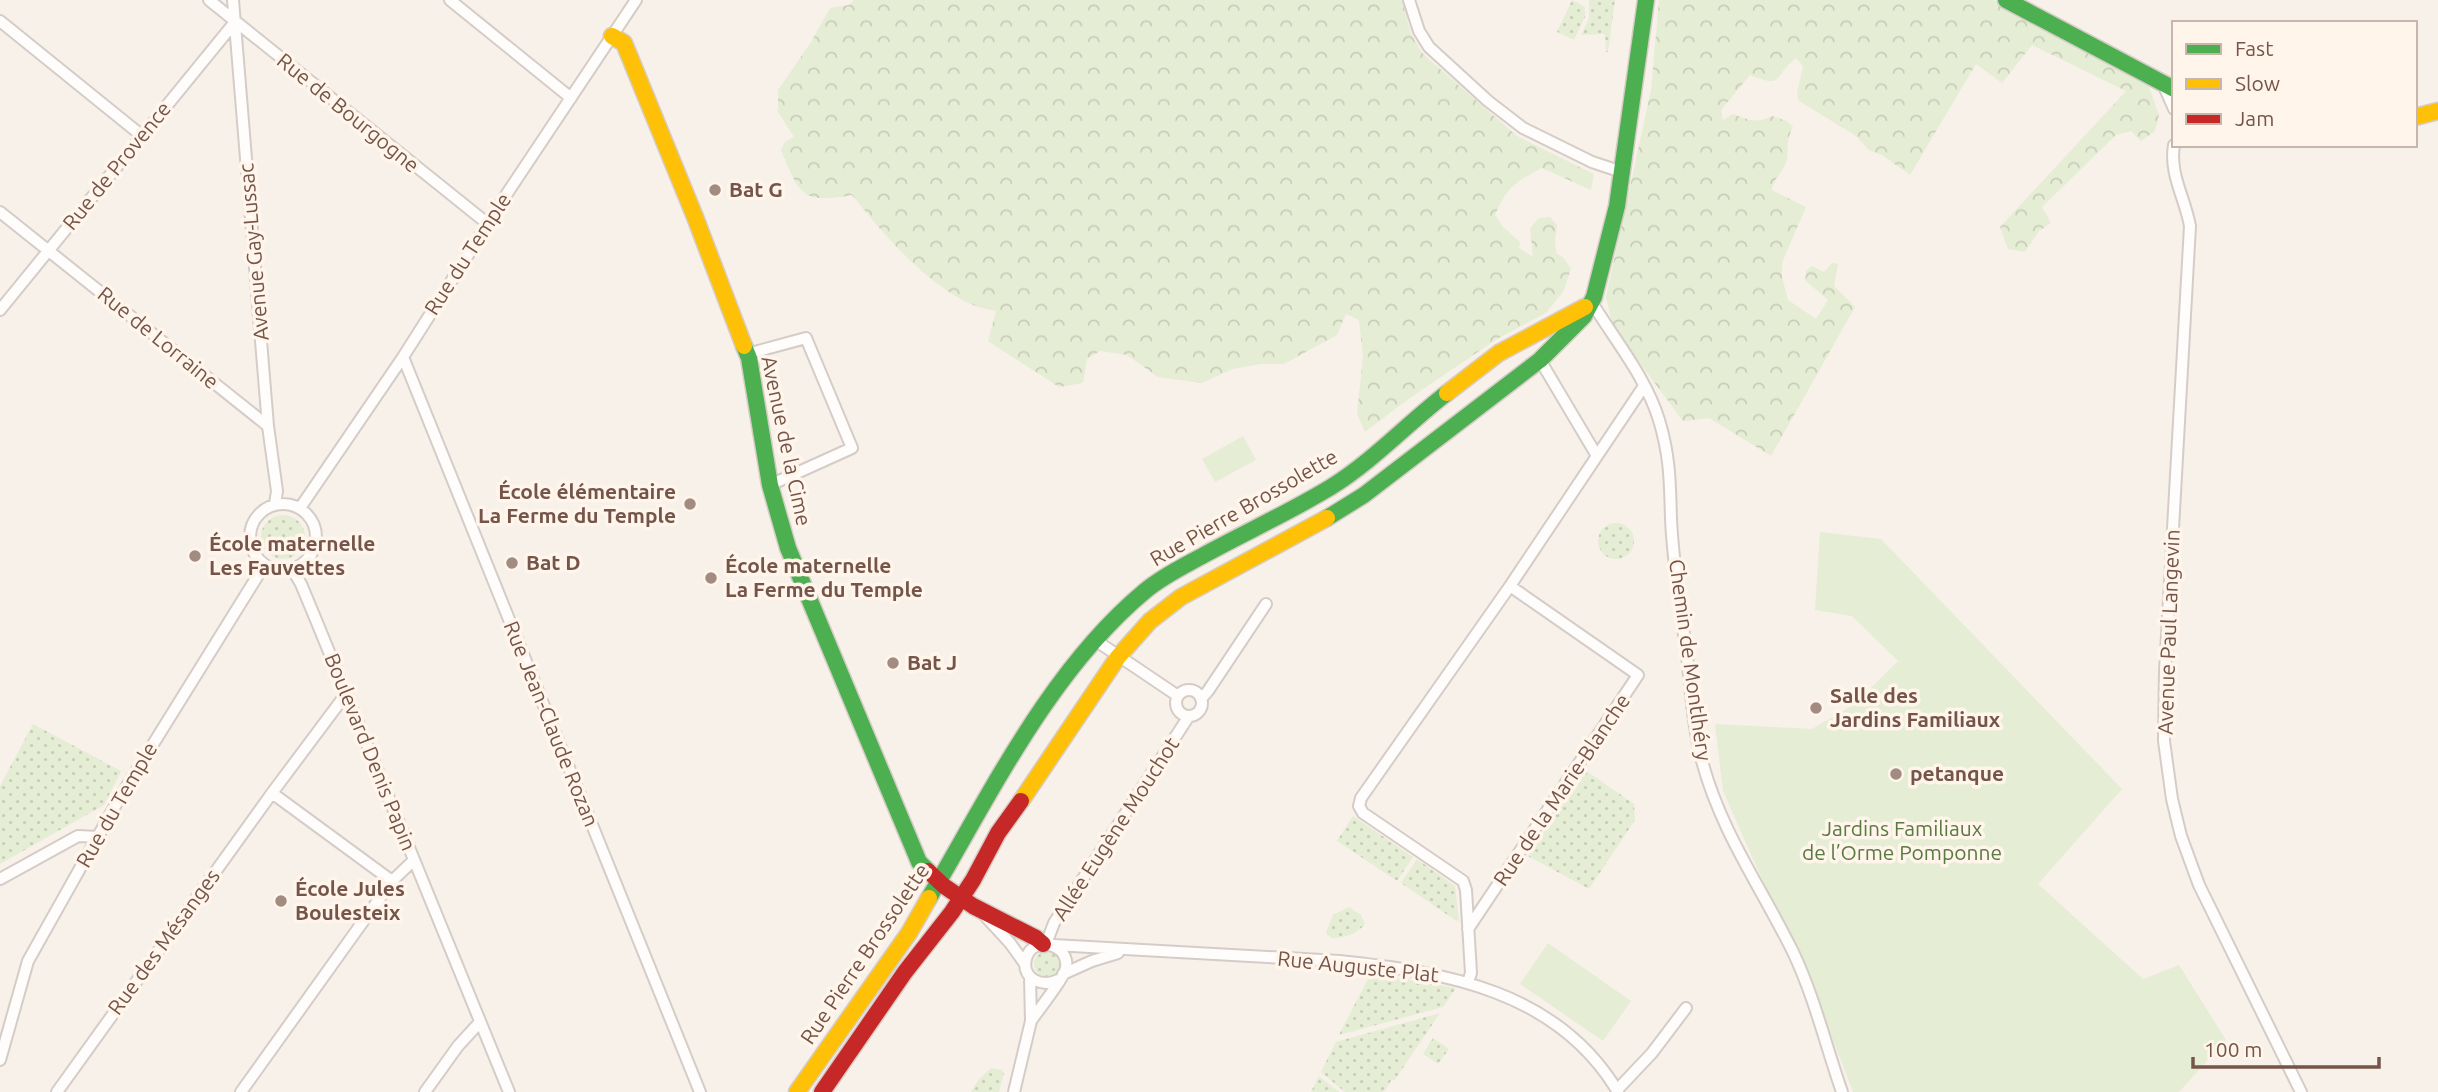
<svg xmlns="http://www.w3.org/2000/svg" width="2438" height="1092" font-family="Ubuntu,sans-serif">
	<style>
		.grass { fill: url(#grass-dots) }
		.forest { fill: url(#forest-crowns) }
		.garden { fill: #e5edd5 }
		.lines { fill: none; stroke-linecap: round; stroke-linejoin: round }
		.street-casing { stroke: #d5ccc7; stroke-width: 14 }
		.fast-casing { stroke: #d6ccc6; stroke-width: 19 }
		.slow-casing { stroke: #d6ccc6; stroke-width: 19 }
		.jam-casing { stroke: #d6ccc6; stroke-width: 19 }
		.street { stroke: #fefdfc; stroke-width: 10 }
		.fast { stroke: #4caf50; stroke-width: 16 }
		.slow { stroke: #ffc107; stroke-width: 16 }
		.jam { stroke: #c62828; stroke-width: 16 }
		.poi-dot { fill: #a28c82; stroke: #fff5eb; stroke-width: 2.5 }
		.labels { text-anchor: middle; stroke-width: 7; stroke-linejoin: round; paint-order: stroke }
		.street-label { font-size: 21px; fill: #75554a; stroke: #fff5eb }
		.poi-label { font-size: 21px; font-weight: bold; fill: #75554a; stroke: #fff5eb; text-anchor: start }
		.park-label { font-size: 21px; fill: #597a42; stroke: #fff5eb }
	</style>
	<defs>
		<pattern id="grass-dots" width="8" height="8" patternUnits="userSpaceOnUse" patternTransform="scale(1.75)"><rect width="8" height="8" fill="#e5edd5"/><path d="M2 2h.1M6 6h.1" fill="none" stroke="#c8cdb8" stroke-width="1.8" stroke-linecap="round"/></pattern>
		<pattern id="forest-crowns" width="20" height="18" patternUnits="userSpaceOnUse" patternTransform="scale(1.75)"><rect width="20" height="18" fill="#e5edd5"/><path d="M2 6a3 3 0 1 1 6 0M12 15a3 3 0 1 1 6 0" fill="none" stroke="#c8cdb8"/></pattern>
	</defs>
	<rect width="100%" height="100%" fill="#f7f1ea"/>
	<!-- grass -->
	<path class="grass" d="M1572 0 1585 7V17L1574 40 1557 32Z
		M1589 0H1615L1608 52H1606L1605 34 1581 35 1589 18Z
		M261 537a22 22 0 1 1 44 0a22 22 0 1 1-44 0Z
		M1598 541a18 18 0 1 1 36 0a18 18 0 1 1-36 0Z
		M33 724 121 771 104 805 0 864V786Z
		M1585 770 1634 804 1635 820 1589 889 1528 856Z
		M1353 816 1413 857 1397 881 1337 841Z
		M1417 859 1455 886 1459 921 1455 920 1401 883Z
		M1349 907 1361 915 1365 924C1358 933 1343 939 1331 938L1326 932 1333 915Z
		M1034 964a13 13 0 1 1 26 0a13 13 0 1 1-26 0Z
		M1371 973 1456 988 1443 1007 1339 1035Z
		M1440 1013 1394 1081 1392 1079 1384 1092H1345L1321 1072 1336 1042Z
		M1433 1038 1449 1049 1438 1064 1423 1054Z
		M991 1068 1002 1070 1004 1073 999 1092H971L979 1079Z
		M1319 1076 1339 1092H1311Z"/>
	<!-- forest -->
	<path class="forest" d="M854 0H1402L1411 34 1423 54 1517 136 1594 174 1591 190 1542 168C1514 183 1508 186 1495 215L1503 227 1520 242 1519 248 1533 257 1530 228 1539 218 1550 217 1557 225 1555 240 1556 253 1564 258 1571 269 1563 292 1546 313 1497 339 1407 400 1365 432 1357 414 1363 356 1359 320 1346 314 1337 335 1284 364H1261L1233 369 1202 383 1158 377 1127 355 1100 351 1087 359 1083 383 1059 387 988 341 996 311C941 304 885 236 852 195 802 204 800 196 781 150L785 142 794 137 778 112V90L811 42 830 8 849 5Z
		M1659 0H1993L2149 87 2159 115 2155 131 2141 141 2131 131 2116 135 2042 207 2051 223 2039 231 2025 252 2008 249 2000 227 2126 91 2032 45 2002 83 1976 64 1910 175 1882 155 1869 150 1856 136 1799 101 1797 93 1803 66 1796 58C1772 77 1785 89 1750 75L1721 110 1723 120 1733 114C1749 120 1756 124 1772 116L1787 121 1793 127C1784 144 1790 149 1786 163 1782 173 1774 178 1772 190L1806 207 1782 263V277L1788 300 1816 319 1828 300 1805 280 1806 271 1812 266 1824 272 1832 263 1838 264 1834 286 1855 307 1771 456 1709 418 1683 421 1613 327 1606 297 1651 90Z"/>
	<!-- garden -->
	<path class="garden" d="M1243 436 1256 460 1215 482 1202 459Z
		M1820 532 1881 539 2122 789 2038 884 2143 979 2179 965 2226 1040 2179 1092H1853L1835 1045 1723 791 1715 724 1812 729 1855 704 1898 661 1852 616 1815 610Z
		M1548 943 1631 1001 1603 1041 1520 984Z"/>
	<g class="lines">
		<!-- street casing -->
		<g class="street-casing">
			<path id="street" d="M209 0 488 224
				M233 0 268 426 277 491 275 504
				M450 0 571 98
				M1409 0 1419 31 1429 47 1488 101 1523 128 1592 162 1622 172
				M0 21 141 135
				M2163 84 2174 109
				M2174 145C2169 174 2185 198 2190 226L2165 671 2164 741 2172 799 2181 836 2199 885 2301 1092
				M0 212 268 426
				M1590 304 1596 309C1618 344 1647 380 1659 420 1670 456 1670 482 1671 519 1673 565 1681 611 1687 656 1691 691 1693 727 1702 761 1721 832 1761 887 1793 952 1814 996 1826 1046 1842 1092
				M0 310 235 22
				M747 354 806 338 852 448 770 485
				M403 357 700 1092
				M1597 456 1644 386
				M250 537a33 33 0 1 1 66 0a33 33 0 1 1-66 0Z
				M300 508 403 357 510 189 636 0
				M292 569 301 584 316 620 509 1092
				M1095 640 1178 696
				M1176 703a13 13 0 1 1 26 0a13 13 0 1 1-26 0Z
				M1201 699 1208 691 1266 604
				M272 793 392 881
				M0 879 78 836 98 837
				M986 917 1010 943 1025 964
				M1468 929 1638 675 1510 586
				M1046 944 1054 923 1189 716
				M1054 945 1339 961C1446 972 1558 991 1618 1092
				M1063 974 1092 961 1118 953
				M1468 982 1471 973 1466 890 1463 881 1363 813 1359 806 1361 798 1510 586 1597 456 1540 360
				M1031 1021C1039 1009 1061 982 1065 971 1074 945 1032 933 1026 959 1021 979 1043 988 1058 980
				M0 1060 28 961 119 799 260 572 261 563
				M1617 1090 1652 1053 1686 1008
				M57 1092 272 793 346 694
				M241 1092 392 881 414 860
				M425 1092 458 1046 480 1022
				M1014 1092 1031 1021 1030 977"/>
		</g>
		<!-- fast casing -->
		<g class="fast-casing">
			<path id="fast" d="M2006 0 2174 89
				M744 346 749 358 770 485 788 548 919 862 928 871
				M1327 518 1364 495 1540 360 1584 316 1594 297 1617 206 1646 0
				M929 898C991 793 1050 670 1145 591 1163 576 1184 566 1204 555 1246 532 1290 512 1331 487 1373 461 1408 423 1447 393"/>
		</g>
		<!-- slow casing -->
		<g class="slow-casing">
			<path id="slow" d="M612 36 624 43 695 217 744 346
				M2415 117 2438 111
				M1447 393 1499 353 1585 307
				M1021 801 1118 657 1150 621 1181 597 1327 518
				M797 1092 909 933 929 898"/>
		</g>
		<!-- jam casing -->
		<g class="jam-casing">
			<path id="jam" d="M928 871 944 886 973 906 1036 938 1043 944
				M822 1092 905 972 952 912 973 880 998 833 1021 801"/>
		</g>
		<!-- street -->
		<use href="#street" class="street"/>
		<!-- fast -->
		<use href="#fast" class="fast"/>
		<!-- slow -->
		<use href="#slow" class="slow"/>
		<!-- jam -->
		<use href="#jam" class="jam"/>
	</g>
	<!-- markers -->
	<g class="poi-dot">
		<circle cx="715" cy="190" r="7"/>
		<circle cx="690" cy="504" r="7"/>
		<circle cx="195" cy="556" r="7"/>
		<circle cx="512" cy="563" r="7"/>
		<circle cx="711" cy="578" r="7"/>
		<circle cx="893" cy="663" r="7"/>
		<circle cx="1816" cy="708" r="7"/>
		<circle cx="1896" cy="774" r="7"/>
		<circle cx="281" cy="901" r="7"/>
	</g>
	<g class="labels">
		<!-- street labels -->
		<g class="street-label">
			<text transform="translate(348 113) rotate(39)" y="7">Rue de Bourgogne</text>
			<text transform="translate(117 166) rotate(-51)" y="7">Rue de Provence</text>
			<text transform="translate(254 252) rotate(-95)" y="7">Avenue Gay-Lussac</text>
			<text transform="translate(468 254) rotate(-57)" y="7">Rue du Temple</text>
			<text transform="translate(158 338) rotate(39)" y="7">Rue de Lorraine</text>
			<text transform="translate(786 441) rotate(78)" y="7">Avenue de la Cime</text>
			<text transform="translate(1244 508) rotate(-30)" y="7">Rue Pierre Brossolette</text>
			<text transform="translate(2169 632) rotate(-88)" y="7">Avenue Paul Langevin</text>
			<text transform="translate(1690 660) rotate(82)" y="7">Chemin de Montlhéry</text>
			<text transform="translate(551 724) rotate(68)" y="7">Rue Jean-Claude Rozan</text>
			<text transform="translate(370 752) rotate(68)" y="7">Boulevard Denis Papin</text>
			<text transform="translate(1562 790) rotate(-56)" y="7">Rue de la Marie-Blanche</text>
			<text transform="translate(117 805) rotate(-60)" y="7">Rue du Temple</text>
			<text transform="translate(1116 829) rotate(-57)" y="7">Allée Eugène Mouchot</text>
			<text transform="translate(164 942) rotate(-54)" y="7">Rue des Mésanges</text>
			<text transform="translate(865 954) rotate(-56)" y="7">Rue Pierre Brossolette</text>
			<text transform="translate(1358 967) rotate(6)" y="7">Rue Auguste Plat</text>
		</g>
		<!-- poi labels -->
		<g class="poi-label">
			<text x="729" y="197">Bat G</text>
			<text x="676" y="499" text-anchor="end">École élémentaire<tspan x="676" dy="24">La Ferme du Temple</tspan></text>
			<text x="209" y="551">École maternelle<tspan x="209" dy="24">Les Fauvettes</tspan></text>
			<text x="526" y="570">Bat D</text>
			<text x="725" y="573">École maternelle<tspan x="725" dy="24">La Ferme du Temple</tspan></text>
			<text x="907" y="670">Bat J</text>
			<text x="1830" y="703">Salle des<tspan x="1830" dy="24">Jardins Familiaux</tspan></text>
			<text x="1910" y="781">petanque</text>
			<text x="295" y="896">École Jules<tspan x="295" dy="24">Boulesteix</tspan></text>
		</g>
		<!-- park labels -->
		<g class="park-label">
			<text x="1902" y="836">Jardins Familiaux<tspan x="1902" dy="24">de l’Orme Pomponne</tspan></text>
		</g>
	</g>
	<!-- legend -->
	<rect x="2172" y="21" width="245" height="126" fill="#fff5eb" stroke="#c8b5ab" stroke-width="2"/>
	<rect x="2186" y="44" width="35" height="10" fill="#4caf50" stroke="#c8b5ab" stroke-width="2"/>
	<text x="2235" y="56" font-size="21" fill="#75554a">Fast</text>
	<rect x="2186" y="79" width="35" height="10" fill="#ffc107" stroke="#c8b5ab" stroke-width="2"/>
	<text x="2235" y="91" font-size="21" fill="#75554a">Slow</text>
	<rect x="2186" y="114" width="35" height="10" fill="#c62828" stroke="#c8b5ab" stroke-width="2"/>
	<text x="2235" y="126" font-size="21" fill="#75554a">Jam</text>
	<!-- scale -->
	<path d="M2193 1057v10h186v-10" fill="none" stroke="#75554a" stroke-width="3.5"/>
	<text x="2204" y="1057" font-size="21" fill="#75554a" stroke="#fff5eb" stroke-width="5" paint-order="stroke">100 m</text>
</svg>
